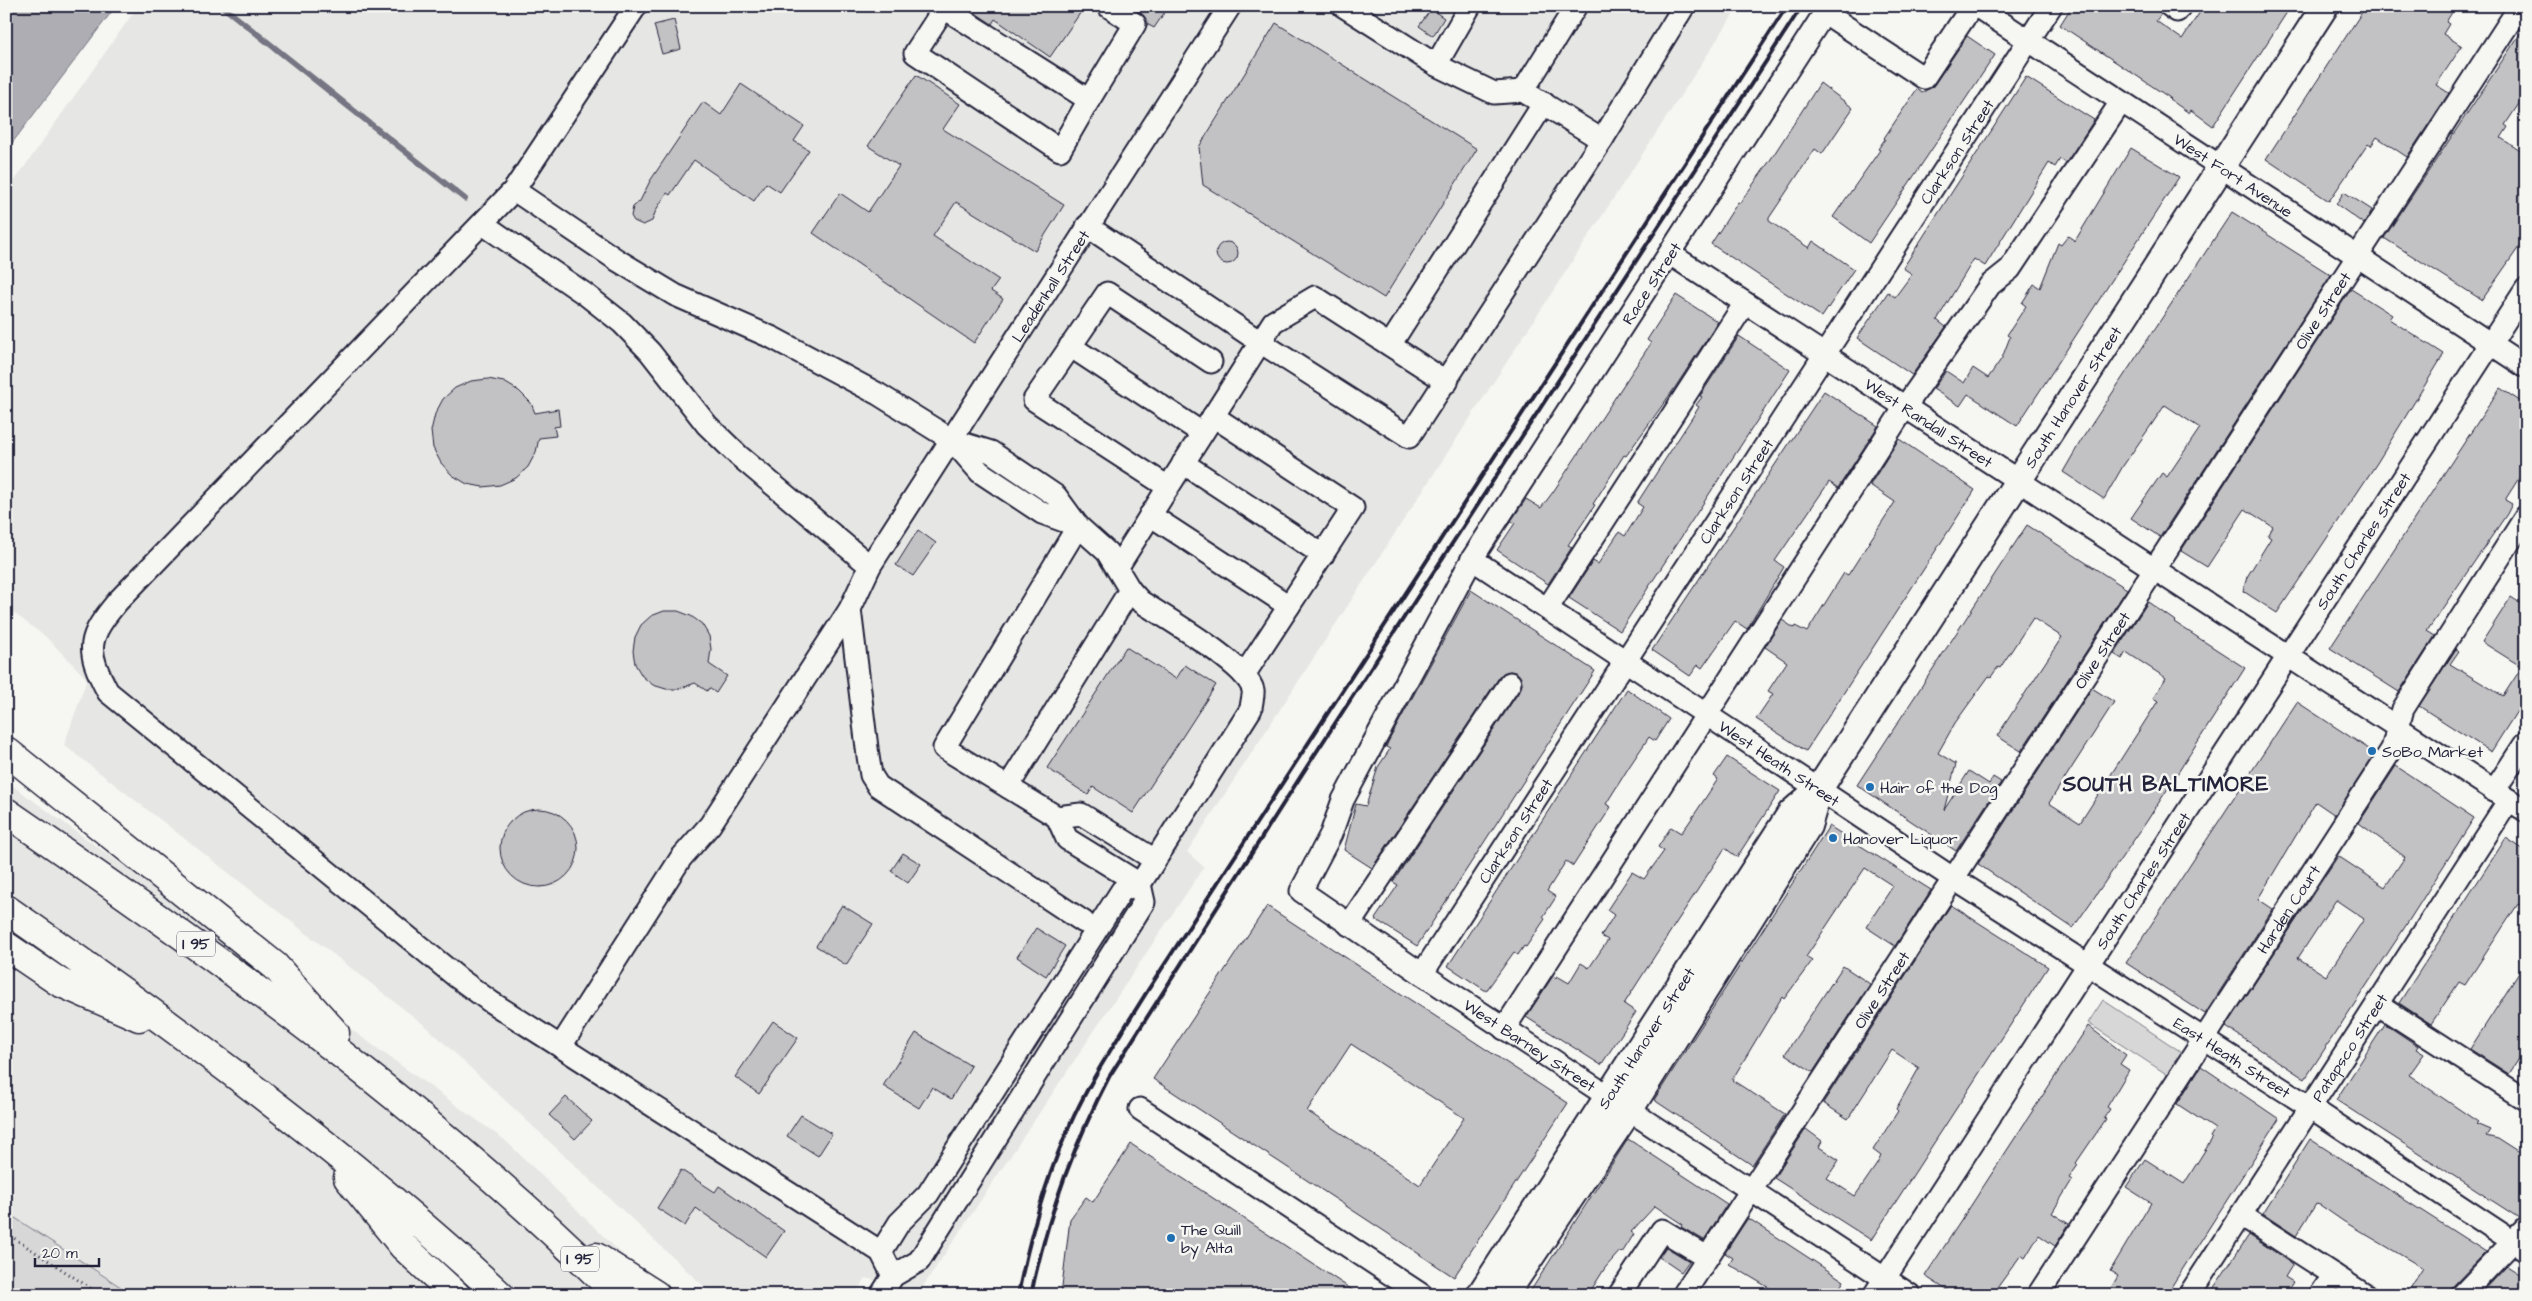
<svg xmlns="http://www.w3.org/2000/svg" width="2532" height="1301" font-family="'Architects Daughter',sans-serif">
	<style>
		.built { fill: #e6e6e4 }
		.green { fill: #d7d7d7; stroke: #7c7c89 }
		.water { fill: #adadb3; stroke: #757583 }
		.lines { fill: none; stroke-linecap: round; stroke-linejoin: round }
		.stream { stroke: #757583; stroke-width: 6 }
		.building { fill: #c2c2c4; stroke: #22223b; fill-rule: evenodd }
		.minor-casing { stroke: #22223b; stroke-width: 25 }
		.major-casing { stroke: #22223b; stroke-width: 30 }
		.highway-casing { stroke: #22223b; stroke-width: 31 }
		.path { stroke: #22223b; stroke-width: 3; stroke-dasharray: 1 4; stroke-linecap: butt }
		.minor { stroke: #f6f6f2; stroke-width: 21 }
		.major { stroke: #f6f6f2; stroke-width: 26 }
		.highway { stroke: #f6f6f2; stroke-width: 28 }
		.rail { stroke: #22223b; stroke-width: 4 }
		.poi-dot { fill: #1f6fb2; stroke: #f6f6f2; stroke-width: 2 }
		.labels { text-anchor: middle; stroke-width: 5; stroke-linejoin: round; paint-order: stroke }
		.shield { fill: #f6f6f2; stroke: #626272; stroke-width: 1 }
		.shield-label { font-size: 15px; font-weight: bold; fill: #22223b }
		.street-label { font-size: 16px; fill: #22223b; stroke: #f6f6f2 }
		.poi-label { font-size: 16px; fill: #22223b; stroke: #f6f6f2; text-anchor: start }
		.district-label { font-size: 21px; font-weight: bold; letter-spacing: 1px; fill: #22223b; stroke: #f6f6f2 }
	</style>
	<rect width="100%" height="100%" fill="#f6f6f2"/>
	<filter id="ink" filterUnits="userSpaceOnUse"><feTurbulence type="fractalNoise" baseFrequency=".02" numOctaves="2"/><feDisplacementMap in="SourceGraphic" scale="10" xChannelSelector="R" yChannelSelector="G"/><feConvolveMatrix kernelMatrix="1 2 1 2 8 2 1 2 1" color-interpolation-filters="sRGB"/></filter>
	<g filter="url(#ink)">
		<!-- built -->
		<path class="built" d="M138 6H195L203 12 208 6H1739L1187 852 1204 867 920 1291 866 1278 854 1295H713L427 1027 64 745 87 679 47 638 6 607V193Z
			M6 781 506 1141 664 1295H133L6 1212Z"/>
		<!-- green -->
		<path class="green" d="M2103 1000 2183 1053 2168 1075 2088 1023Z
			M6 1212 133 1295H6Z"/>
		<!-- water -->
		<path class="water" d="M6 6H116L6 151Z"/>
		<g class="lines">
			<!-- stream -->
			<path class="stream" d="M222 6 465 199"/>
		</g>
		<!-- building -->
		<path class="building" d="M965 6H1085L1050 57 995 19 992 24Z
			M1131 6H1169L1154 28 1147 24 1142 14Z
			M2072 6H2158L2161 14 2156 21 2182 39 2204 6H2291L2213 126 2191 110 2189 113 2169 99 2170 98 2060 25Z
			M2366 6H2456L2446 22 2449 24 2443 34 2462 46 2436 85 2449 93 2407 157 2377 137 2371 146 2368 144 2329 201 2266 159Z
			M1431 9 1444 18 1433 36 1419 26Z
			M674 20 681 49 662 54 654 25Z
			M1276 23 1477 149 1384 298 1203 185 1199 147Z
			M2526 25V87L2520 94 2524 96 2505 125 2508 127 2501 138 2526 155V237L2482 300 2384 238Z
			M1967 36 1995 55 1869 243 1833 217 1880 150 1878 149 1885 139 1884 138 1917 89 1922 93 1934 85Z
			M916 75 960 104 943 129 1064 205 1035 251 956 202 933 236 999 280 991 291 1003 299 974 343 813 233 840 193 868 212 899 166 868 146Z
			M2026 77 2094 120 2066 163 2060 159 2055 167 2049 163 1985 266 1974 259 1937 320 1946 327 1912 375 1857 338 1888 292 1895 297 1912 274 1903 268Z
			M1820 83 1853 108 1822 154 1815 149 1769 218V221L1809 248 1813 241 1854 269 1822 317 1711 244 1738 202 1740 203 1769 162Z
			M741 84 804 126 794 141 809 150 780 192 766 183 754 201 694 160 670 195 667 193 656 210 652 221 643 225 634 221 631 216 633 207 640 201 650 181 703 102 721 115Z
			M2131 148 2179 177 2017 426 1968 394 1960 406 1933 389 1946 371 1964 383 1973 368 1988 378 2002 358 2010 337 2007 335 2026 306 2022 303 2034 284 2040 288 2058 243 2061 245 2068 236 2075 241Z
			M2344 192 2372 210 2364 224 2336 204Z
			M2232 212 2331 275 2160 537 2131 518 2162 473 2167 477 2200 428 2165 405 2123 466 2104 499 2063 472 2082 439Z
			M1216 253a11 11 0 1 1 22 0a11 11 0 1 1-22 0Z
			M2351 289 2392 315 2389 319 2444 354 2377 463 2277 613 2243 591 2247 577 2271 538 2268 536 2273 527 2245 509 2207 567 2181 551Z
			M1676 295 1718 322 1674 389 1626 456 1624 455 1593 504 1595 505 1568 545 1572 547 1548 584 1497 550 1515 523 1511 521 1526 499 1541 508 1553 492 1651 343 1647 340Z
			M1739 336 1790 370 1620 631 1569 598 1593 561 1598 564 1619 532 1625 536 1643 507 1637 503 1699 407 1696 405 1702 397 1700 396Z
			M488 379 504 382 519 391 531 403 535 413 558 409 560 426 554 427 556 436 539 438 536 452 528 467 516 478 500 485 483 487 467 484 452 475 441 463 433 448 431 431 435 414 443 399 455 388 471 381Z
			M2500 388 2526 405V467L2505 500 2512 504 2507 514 2427 631 2435 636 2399 692 2330 648Z
			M1824 391 1878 426 1838 488 1829 482 1775 561 1784 567 1747 629 1735 621 1702 668 1698 665 1690 676 1652 650Z
			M1899 439 1975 490 1806 751 1756 719 1773 694 1768 691 1787 662 1765 647 1782 620 1794 628 1795 626 1807 632 1844 573 1848 575 1873 536 1895 502 1870 485Z
			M2027 525 2127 589 2021 751 1997 736 2062 637 2033 618 2000 668 1998 667 1991 677 1989 676 1955 723 1938 753 1956 764 1944 810 1969 771 1989 784 1993 777 2001 782 1956 851 1857 785Z
			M918 530 936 543 913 576 896 565Z
			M1471 590 1595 671 1417 946 1375 919 1398 885 1393 882 1520 690 1522 683 1517 673 1510 671 1500 676 1372 868 1344 850 1356 804 1366 806 1378 767 1390 749 1386 747 1388 742Z
			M2511 597 2526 607V697L2491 752 2419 706 2456 649 2459 651 2450 664 2503 696 2522 667 2482 642Z
			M2148 602 2175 621 2174 622 2245 668 2147 821 2073 928 1978 864 2092 688 2114 702 2049 803 2080 823 2158 701 2153 698 2166 678 2126 652 2122 659 2114 654Z
			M664 611H678L691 616 702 624 709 636 711 649 709 664 727 676 716 693 709 688 707 691 695 683 679 689H666L653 685 642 676 635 664 633 651 635 637 641 625 651 616Z
			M1126 647 1176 679 1185 665 1216 685 1133 813 1093 787 1088 795 1047 768Z
			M1627 689 1669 719 1655 741 1649 737 1629 767 1606 804 1611 807 1573 866 1566 861 1547 891 1556 897 1543 917 1545 919 1526 947 1524 946 1518 955 1514 952 1486 991 1448 966Z
			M2297 702 2375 753 2335 815 2316 802 2258 899 2273 909 2205 1014 2126 963Z
			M1727 757 1780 791 1737 857 1725 848 1674 926 1624 1004 1636 1012 1601 1065 1526 1017 1553 976 1556 978 1557 976 1569 983 1581 963 1589 968 1608 940 1601 936 1614 915 1607 910 1632 872 1644 879 1664 851 1658 847 1671 827 1681 833 1688 824 1718 779 1714 776Z
			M2396 766 2474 818 2403 930 2305 1079 2226 1027 2338 856 2385 887 2405 857 2359 823ZM2336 900 2364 919 2326 976 2298 958Z
			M500 848a39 39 0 1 1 78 0a39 39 0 1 1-78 0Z
			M1829 826 1931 890 1895 946 1866 927 1893 886 1865 868 1806 957 1812 961 1784 999 1782 997 1732 1080 1785 1114 1752 1165 1654 1100Z
			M2506 838 2526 851V909L2518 904 2465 985 2459 982 2431 1024 2399 1003Z
			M903 853 921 864 908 883 891 871Z
			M842 905 873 924 846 965 816 946Z
			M1951 905 2048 967 1871 1240 1774 1178 1806 1129 1822 1141 1819 1147 1839 1160 1827 1178 1855 1196 1877 1164 1881 1156 1873 1150 1898 1111 1896 1109 1919 1068 1892 1050 1848 1119 1823 1103Z
			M1267 906 1568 1103 1454 1277 1153 1079ZM1351 1044 1464 1118 1420 1185 1307 1111Z
			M1036 928 1065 946 1046 976 1017 957Z
			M2526 962V1048L2509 1074 2470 1049Z
			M1843 966 1870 984 1813 1072 1785 1054Z
			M773 1021 798 1038 759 1094 735 1077Z
			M2385 1024 2418 1046 2416 1049 2424 1054 2409 1075 2478 1122 2476 1124 2490 1130 2486 1136 2498 1139 2526 1157V1216L2519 1218 2336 1100Z
			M2088 1026 2126 1055 2120 1064 2129 1070 2107 1107 2110 1109 2104 1118 2106 1119 2076 1163 2078 1165 2069 1178 2072 1180 2052 1213 2069 1224 2055 1246 2039 1235 2025 1258 2021 1255 1992 1295H1954L1925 1276Z
			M916 1033 971 1066 951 1099 932 1087 919 1108 883 1086Z
			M2201 1066 2279 1119 2166 1295H2107L2118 1276 2110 1271 2151 1203 2126 1187 2145 1159 2184 1184 2212 1139 2210 1137 2215 1129 2177 1104Z
			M566 1097 592 1121 575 1139 549 1115Z
			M801 1115 832 1134 818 1156 787 1136Z
			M1628 1139 1727 1204 1704 1240 1681 1227 1682 1224 1655 1206 1631 1232 1634 1234 1622 1253 1620 1251 1605 1268 1588 1295H1528Z
			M2310 1139 2486 1252 2453 1286 2450 1295H2406L2423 1268 2343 1221 2320 1205 2316 1204 2296 1236 2263 1214Z
			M1131 1144 1360 1295H1061L1070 1219 1086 1197 1093 1202Z
			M681 1170 715 1192 719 1186 784 1231 766 1257 696 1208 685 1226 657 1208Z
			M1748 1218 1844 1281 1835 1295H1781L1729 1264 1733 1258 1725 1253Z
			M2249 1235 2293 1264 2285 1277 2293 1282 2285 1295H2209Z
			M1666 1247 1689 1261 1681 1272 1659 1257Z
			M2507 1266 2526 1278V1295H2480Z"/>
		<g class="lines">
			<!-- minor casing -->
			<g class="minor-casing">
				<g id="minor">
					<path d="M636 6 514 190 617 260 675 295 773 338 878 394 952 440 991 452 1056 496 1078 526 1107 552 1130 590 1140 601C1164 617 1247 664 1253 690 1254 695 1251 704 1251 709L1140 884 1122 890 928 1194 899 1223 881 1252"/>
					<path d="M942 6 944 8 1089 100 1060 150 915 53 944 8 945 6"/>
					<path d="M1343 6 1436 65 1470 6"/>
					<path id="s1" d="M1829 6 1472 559 1360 768 1343 800 1331 834 1301 891 1422 974 1910 1295"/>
					<path id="s2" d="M1976 6 2526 367"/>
					<path d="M2170 6 2177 11 2180 6"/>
					<path d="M1825 13 1924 78 1972 6"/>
					<path d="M1436 65 1494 93 1523 91 1602 140"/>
					<path d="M1523 91 1576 6"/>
					<path d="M1089 100 1135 24 1108 6"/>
					<path d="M514 190 118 601C87 638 85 649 108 692L458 978 491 1002 881 1252 893 1276"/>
					<path d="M483 224 585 294 622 323 650 352 707 425 739 456 870 566"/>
					<path d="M1087 226 1260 342 1409 437 1602 140 1684 6"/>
					<path id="s3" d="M1670 254 2526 811"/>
					<path d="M1390 345 1544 103"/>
					<path d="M1070 346 1202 433"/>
					<path d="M1213 416 1353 508 1244 675"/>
					<path d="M952 440 980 472 1042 513 1078 526"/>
					<path d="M1183 463 1323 555"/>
					<path d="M1168 487 1034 400 1107 293 1211 362"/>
					<path d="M1150 515 1289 606"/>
					<path id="s4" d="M1472 559 1954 879 2310 1107 2526 1250"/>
					<path d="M1117 568 1273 322 1315 297 1447 382"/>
					<path d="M850 609 868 756 871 775 878 786 1084 922"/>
					<path d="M1547 609 1745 303"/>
					<path d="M1008 787 1130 590"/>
					<path d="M2494 791 2526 742"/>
					<path d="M1057 817 1081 814 1155 860"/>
					<path d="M1349 925 1510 683"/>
					<path id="s5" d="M1422 974 2051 6"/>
					<path d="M2377 1004 2526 1100"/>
					<path d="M1504 1029 1905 407 1990 285 2010 269 2121 102"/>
					<path id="s6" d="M561 1046 681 858 710 825 850 609 870 566 1230 6"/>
					<path d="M1140 1109 1422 1295"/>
					<path d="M2241 1215 2334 1275"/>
					<path d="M881 1295 893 1276 919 1261 1144 902 1140 884 1067 839 1057 817 944 748 1078 526"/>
					<path d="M1619 1295 1662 1230 1707 1257"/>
					<path id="s7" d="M1683 1295 2520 6"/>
					<path id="s8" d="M1874 1295 2526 289"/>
					<path id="s9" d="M2038 1295 2392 749 2403 709 2526 516"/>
					<path id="s10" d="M2189 1295 2509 800"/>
					<path d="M2320 1295 2334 1275 2365 1295"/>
					<path d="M2462 1295 2526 1228"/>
				</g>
			</g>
			<!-- major casing -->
			<g class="major-casing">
				<g id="major">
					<path id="s11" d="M1480 1295 1791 813 1819 789"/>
					<path id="s12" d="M1505 1295 1630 1109 1808 826 1819 789 2325 6"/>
				</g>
			</g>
			<!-- highway casing -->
			<g class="highway-casing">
				<path id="highway" d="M6 751 275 966 335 1033
					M6 812C220 959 433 1111 618 1295
					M6 909C178 1029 346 1152 500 1295
					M6 946 59 982 139 1017
					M348 1178 403 1246 456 1295
					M596 1257 656 1295"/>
			</g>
			<!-- path -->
			<path class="path" d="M6 1233 101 1295"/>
			<!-- minor -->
			<use href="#minor" class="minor"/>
			<!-- major -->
			<use href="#major" class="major"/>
			<!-- highway -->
			<use href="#highway" class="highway"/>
			<!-- rail -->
			<path class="rail" d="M1018 1295C1030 1234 1047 1173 1074 1116 1095 1072 1122 1032 1148 990L1787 6
				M1031 1295C1047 1218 1073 1146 1109 1077L1306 768 1802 6"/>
		</g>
	</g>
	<!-- markers -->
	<g class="poi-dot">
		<circle cx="2372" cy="751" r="5"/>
		<circle cx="1870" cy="787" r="5"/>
		<circle cx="1833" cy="838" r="5"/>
		<circle cx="1171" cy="1238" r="5"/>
	</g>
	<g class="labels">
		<!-- shield labels -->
		<g class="shield">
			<rect x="177" y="931.5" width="38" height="25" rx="4"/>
			<rect x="561" y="1246.5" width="38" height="25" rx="4"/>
		</g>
		<g class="shield-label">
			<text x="196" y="949">I 95</text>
			<text x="580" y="1264">I 95</text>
		</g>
		<!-- street labels -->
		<g class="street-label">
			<text dy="6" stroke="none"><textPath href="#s5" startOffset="981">Clarkson Street</textPath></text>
			<text dy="6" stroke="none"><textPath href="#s2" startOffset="308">West Fort Avenue</textPath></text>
			<text transform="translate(1651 283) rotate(-57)" y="6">Race Street</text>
			<text dy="6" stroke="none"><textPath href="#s6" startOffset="905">Leadenhall Street</textPath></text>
			<text dy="6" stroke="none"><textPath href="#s7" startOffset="1174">Olive Street</textPath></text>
			<text dy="6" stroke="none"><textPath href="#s12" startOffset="1064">South Hanover Street</textPath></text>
			<text dy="6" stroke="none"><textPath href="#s3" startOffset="309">West Randall Street</textPath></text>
			<text dy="6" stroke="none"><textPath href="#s5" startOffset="576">Clarkson Street</textPath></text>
			<text dy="6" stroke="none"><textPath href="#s8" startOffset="899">South Charles Street</textPath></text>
			<text dy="6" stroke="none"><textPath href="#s7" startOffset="769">Olive Street</textPath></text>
			<text dy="6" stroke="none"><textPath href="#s4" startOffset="369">West Heath Street</textPath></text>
			<text dy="6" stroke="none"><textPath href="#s5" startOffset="171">Clarkson Street</textPath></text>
			<text dy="6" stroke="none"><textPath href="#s8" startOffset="494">South Charles Street</textPath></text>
			<text dy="6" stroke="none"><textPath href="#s9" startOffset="460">Harden Court</textPath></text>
			<text dy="6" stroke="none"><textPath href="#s7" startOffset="364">Olive Street</textPath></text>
			<text dy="6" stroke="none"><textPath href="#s11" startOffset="306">South Hanover Street</textPath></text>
			<text dy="6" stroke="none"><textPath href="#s1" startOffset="1308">West Barney Street</textPath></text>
			<text dy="6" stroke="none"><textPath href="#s10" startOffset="295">Patapsco Street</textPath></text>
			<text dy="6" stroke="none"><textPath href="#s4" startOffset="909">East Heath Street</textPath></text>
		</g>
		<!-- poi labels -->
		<g class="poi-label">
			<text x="2382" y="757">SoBo Market</text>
			<text x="1880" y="793">Hair of the Dog</text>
			<text x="1843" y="844">Hanover Liquor</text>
			<text x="1181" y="1235">The Quill<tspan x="1181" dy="18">by Alta</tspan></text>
		</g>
		<!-- district labels -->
		<g class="district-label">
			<text x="2166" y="791">SOUTH BALTIMORE</text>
		</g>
	</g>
	<!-- margin -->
	<rect width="2532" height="1301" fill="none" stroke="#f6f6f2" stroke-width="25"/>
	<rect x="12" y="12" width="2507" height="1276" fill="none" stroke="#22223b" stroke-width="2" filter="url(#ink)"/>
	<!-- scale -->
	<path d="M35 1258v8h64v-8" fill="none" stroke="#22223b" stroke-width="2.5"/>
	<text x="42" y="1258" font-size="15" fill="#22223b" stroke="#f6f6f2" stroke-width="4" paint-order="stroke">20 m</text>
</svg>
